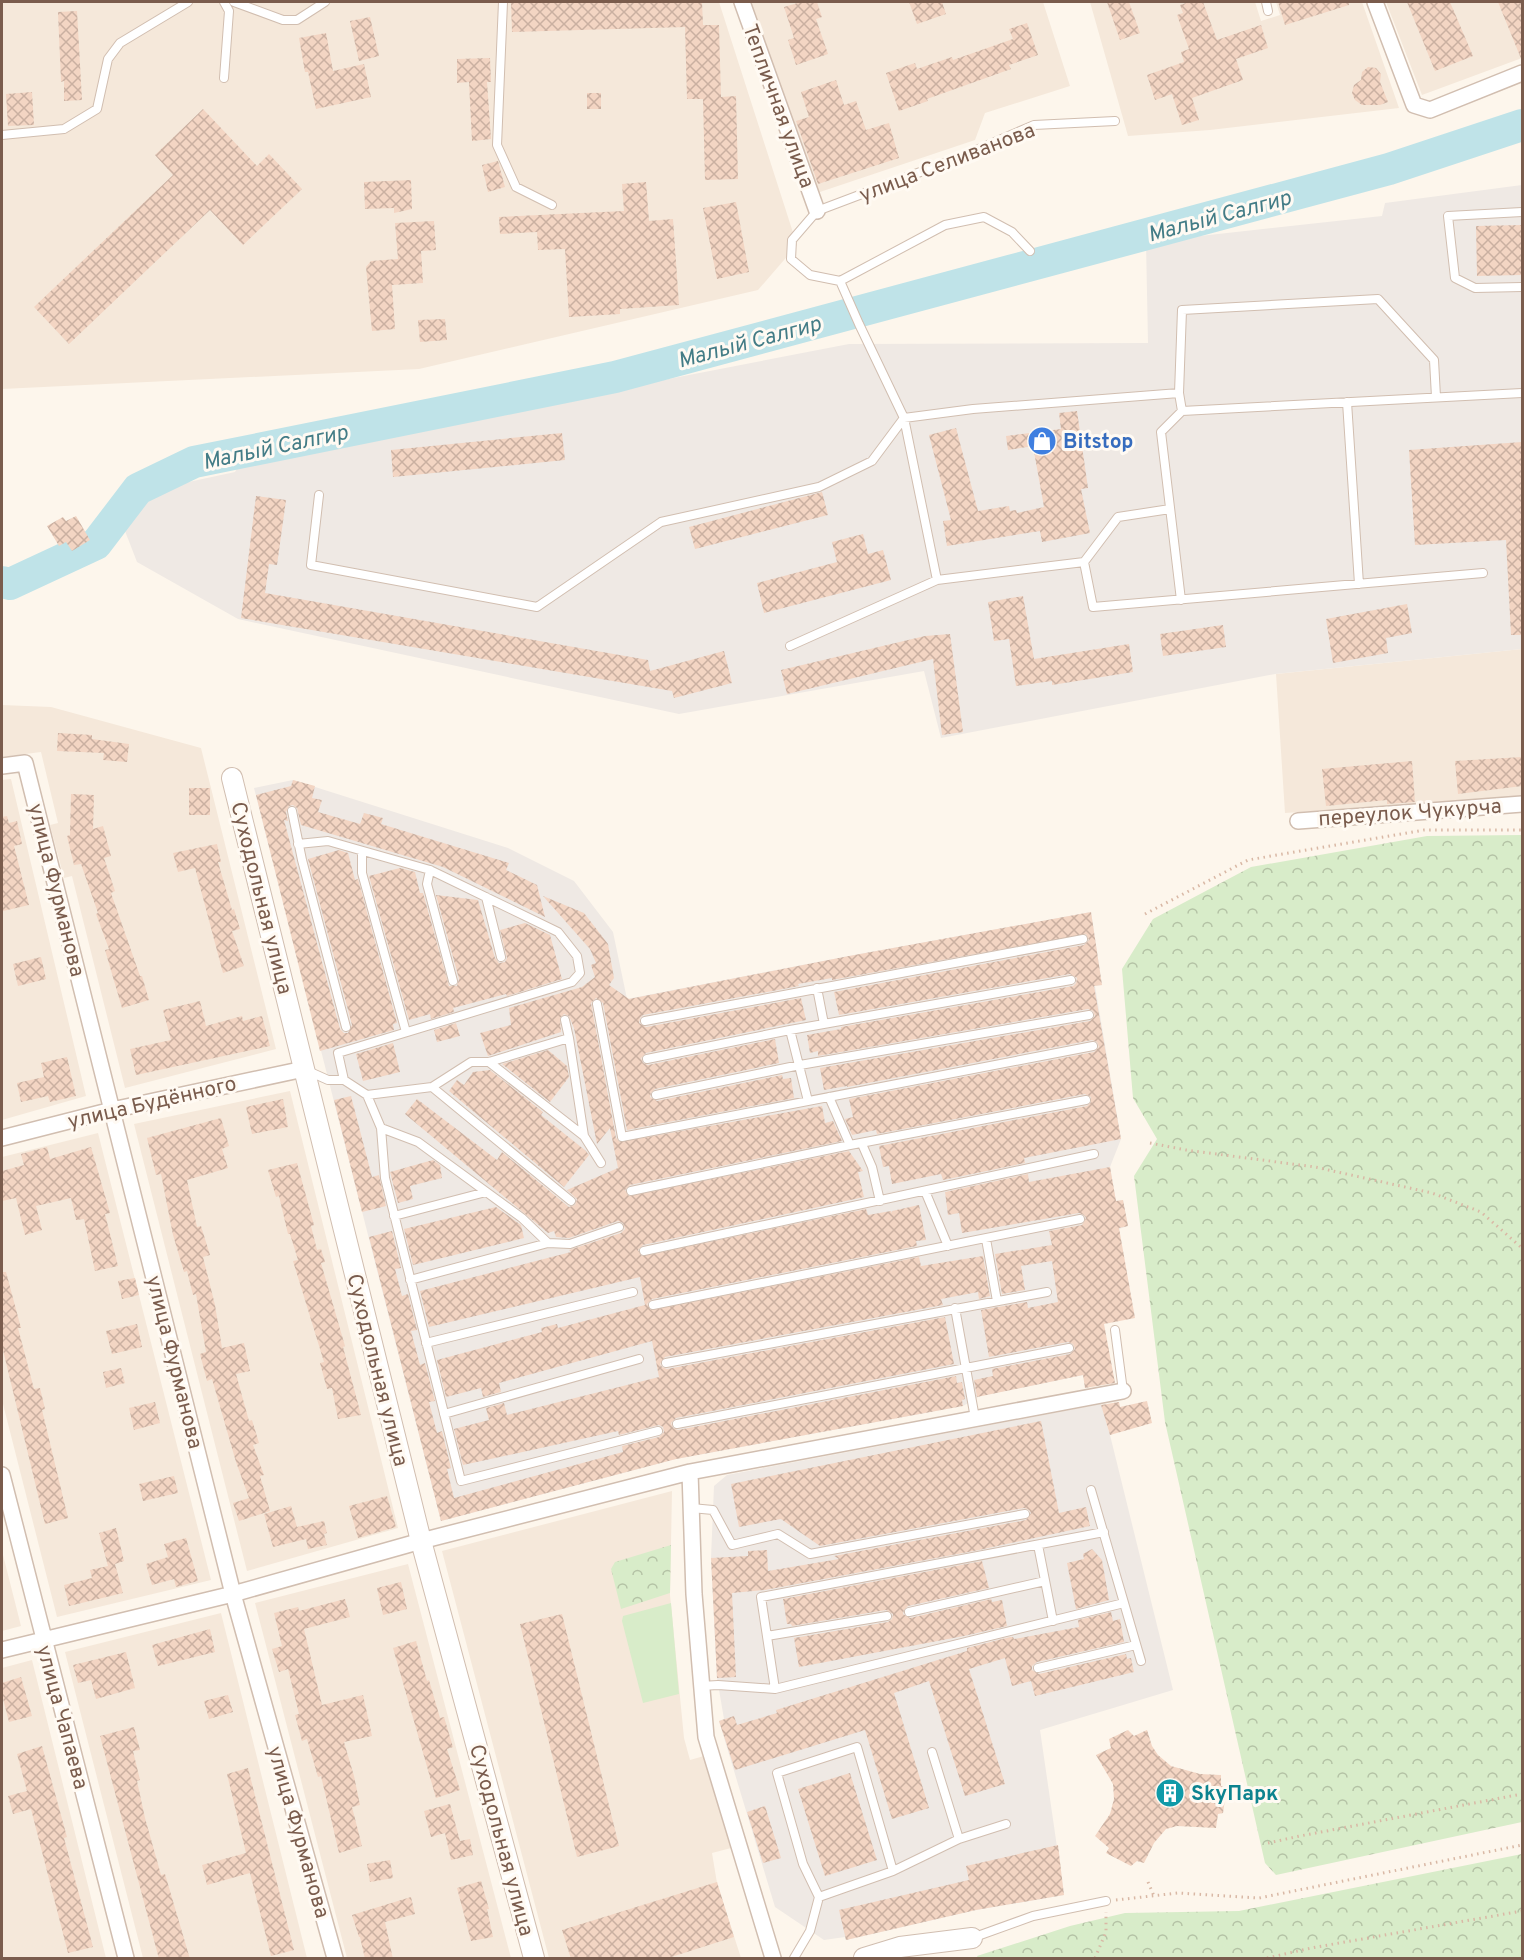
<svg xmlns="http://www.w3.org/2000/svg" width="1524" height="1960" font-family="Overpass,sans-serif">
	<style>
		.residential { fill: #f5e8da }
		.industrial { fill: #efe9e4 }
		.grass { fill: #d8ecc9 }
		.forest { fill: url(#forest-crowns) }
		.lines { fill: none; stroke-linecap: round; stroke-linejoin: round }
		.river { stroke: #bfe3e8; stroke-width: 32 }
		.building { fill: url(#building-cross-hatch) }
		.service-casing { stroke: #d1beb0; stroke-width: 10 }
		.minor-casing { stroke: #d1beb0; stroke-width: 18 }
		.tertiary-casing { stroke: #d1beb0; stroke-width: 22 }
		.path { stroke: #d9b8a5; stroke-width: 3; stroke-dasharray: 1.5 4.5; stroke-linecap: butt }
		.service { stroke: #fff; stroke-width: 8 }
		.minor { stroke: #fff; stroke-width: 15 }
		.tertiary { stroke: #fff; stroke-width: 20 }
		.labels { text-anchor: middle; stroke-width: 6; stroke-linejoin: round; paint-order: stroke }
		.street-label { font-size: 21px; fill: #7a5c4d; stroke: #fffaf3 }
		.shop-label { font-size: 21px; font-weight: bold; fill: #366cbe; stroke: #fffaf3; text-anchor: start }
		.culture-label { font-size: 21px; font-weight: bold; fill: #0d838f; stroke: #fffaf3; text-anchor: start }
		.water-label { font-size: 22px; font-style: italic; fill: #437c86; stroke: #fffaf3 }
	</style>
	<defs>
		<pattern id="forest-crowns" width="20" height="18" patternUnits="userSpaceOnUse" patternTransform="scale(1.5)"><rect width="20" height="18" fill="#d8ecc9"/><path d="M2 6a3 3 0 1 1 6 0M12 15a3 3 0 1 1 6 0" fill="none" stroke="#b4c2a5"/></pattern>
		<pattern id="building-cross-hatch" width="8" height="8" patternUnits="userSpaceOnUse" patternTransform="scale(1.5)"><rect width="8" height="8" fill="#f3d5c3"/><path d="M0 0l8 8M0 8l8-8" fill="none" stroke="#cab0a1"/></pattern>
	</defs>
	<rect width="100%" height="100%" fill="#fdf6ec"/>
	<!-- residential -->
	<path class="residential" d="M2 2H719L797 245 758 290 419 369 2 389Z
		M749 2H1043L1070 86 985 113 975 140 811 195Z
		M1090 2H1255L1261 21 1280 15 1276 2H1362L1399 108 1210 130 1128 136Z
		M1386 2H1522V58L1422 95Z
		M1522 649V797L1285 813 1276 674Z
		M2 705 51 707 201 748 276 1049 125 1088 72 876 64 878 50 825 58 823 41 752 2 757Z
		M11 779 86 1096 2 1120V780Z
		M290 1091 398 1528 247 1571 134 1124Z
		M98 1133 211 1580 57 1617 2 1400V1157Z
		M672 1491 670 1595 684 1738 690 1760 704 1756 731 1848 712 1853 717 1883 741 1958H549L442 1551Z
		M2 1551 21 1626 2 1631Z
		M408 1564 511 1958H347L255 1603Z
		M221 1613 307 1958H143L65 1652Z
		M32 1660 106 1958H2V1668Z"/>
	<!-- industrial -->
	<path class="industrial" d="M1522 185V649L1275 674 941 738 924 671 679 714 238 619 137 562 125 531 142 492 235 472 240 462 849 344 1148 343 1146 242 1382 216 1385 203Z
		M293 780 508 848 574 881 613 932 627 999 849 956 1091 912 1102 985 1095 986 1121 1139 1110 1167 1116 1201 1123 1200 1128 1226 1119 1229 1104 1282 1083 1375 980 1396 963 1406 676 1459 441 1521 254 788Z
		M1101 1404 1110 1435 1173 1690 1040 1730 1064 1895 976 1910 846 1940 845 1937 824 1940 775 1907 719 1721 724 1719 717 1678 711 1558 714 1486 727 1475Z"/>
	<!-- grass -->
	<path class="grass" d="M671 1603 679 1694 643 1703 622 1621 623 1616Z"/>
	<!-- forest -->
	<path class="forest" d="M1522 835V1822L1276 1875 1265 1863 1165 1422 1134 1176 1157 1139 1133 1098 1122 969 1153 919 1251 867 1427 836Z
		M671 1545 670 1593 621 1609 611 1569 615 1562Z
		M1522 1854V1958H978L977 1956 1070 1926 1125 1913 1239 1911Z"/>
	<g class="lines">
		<!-- river -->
		<path class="river" d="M2 582 10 584 96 544 138 489 194 462 615 377 1389 169 1522 125"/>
	</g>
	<!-- building -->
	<path class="building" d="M511 2H702L703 25H719L721 97 736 96 738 179 705 180 703 99H687L685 27 512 32Z
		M801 2H817L822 17 816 19 828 54 796 65 788 40 794 38 784 7Z
		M909 2H942L946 14 917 24Z
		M1107 2H1129L1140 33 1120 40Z
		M1189 2H1203L1217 40 1261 25 1268 48 1236 59 1243 80 1192 98 1199 120 1182 125 1172 94 1155 100 1147 75 1184 62 1181 52 1189 49 1177 15 1183 13 1180 5Z
		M1278 2H1349V5L1285 25Z
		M1407 2H1450L1473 56 1435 71Z
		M1498 2H1522V61Z
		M77 11 82 100 64 101V81L61 82 58 12Z
		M370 17 379 56 359 61 350 21Z
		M1027 23 1038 55 1009 65 1011 69 927 99 928 101 899 111 886 73 915 63 917 69 952 57 953 60 1013 39 1009 29Z
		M326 33 333 71 364 64 371 97 316 109 308 72H305L299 38Z
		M490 58 491 82H487L491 139 472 141 469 82 457 83V59Z
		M1368 67 1376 68 1381 74 1380 82 1388 102 1380 105H1362L1355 100 1352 93 1354 85 1361 80 1362 72Z
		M836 80 844 105 856 101 866 130 889 123 899 158 818 184 796 121 809 117 801 92Z
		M32 92 34 125 8 126 6 94Z
		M587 93H601V109H587Z
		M203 109 257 166 269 154 302 189 243 245 210 210 69 344 34 307 173 175 155 155Z
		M498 161 505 187 488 192 482 165Z
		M411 180 412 209 394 213V208L365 209 364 182Z
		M646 182 649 221 673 219 679 305 620 309V314L569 317 565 249 538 250 537 232 500 234 499 217 624 211 622 184Z
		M736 202 749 272 717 279 703 208Z
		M434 221 436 250 421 251 423 283 392 285 395 329 372 331 366 267 371 261 398 259 395 223Z
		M1522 225V275L1477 276 1476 226Z
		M445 319 447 340 420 342 418 320Z
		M1077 411 1088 488 1081 489 1090 533 1042 542 1040 531 947 546 943 521 951 520 929 435 956 428 978 511 1009 506 1010 511 1016 510 1017 513 1044 507 1033 446 1008 450 1006 436 1061 429 1059 413Z
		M562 433 565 460 393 477 391 450Z
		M1522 442V635H1511L1506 540 1415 545 1409 450Z
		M822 492 828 515 695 549 689 527Z
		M256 496 286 500 277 565 269 564 265 593 648 660 650 671 724 651 732 683 674 698 672 691 241 618Z
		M76 516 90 540 72 551 66 542 59 546 47 526 63 517 66 521Z
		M863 534 868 554 883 550 891 580 764 613 757 583 837 562 832 542Z
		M1023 596 1034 659 1129 644 1133 672 1052 685V681L1016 686 1009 639 994 641 988 602Z
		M1407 604 1412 633 1386 638 1388 653 1333 663 1326 619Z
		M1223 625 1226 647 1163 656 1160 634Z
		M950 634 963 732 942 735 933 659 787 694 781 670 925 636Z
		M58 733 92 735V739L129 744 127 762 103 760 104 753 57 751Z
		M1522 757V786L1458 794 1455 761Z
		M1412 761 1415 802 1387 804V800L1326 806 1322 769Z
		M293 780 315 786 312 798 322 800 318 812 360 824 364 813 383 818 381 824 509 863 506 870 537 885 545 917 443 867 301 825 297 808 293 805 289 806 286 812 288 821 284 820 340 1029 344 1033H348L352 1025 308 859 339 850 348 853 355 880 358 879 397 1023 393 1024 394 1030 320 1051 256 795 291 786Z
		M189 788H210V815H189Z
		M71 794 94 795 93 829 103 826 111 856 104 858 115 891 111 893 140 976H142L149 1000 122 1008 105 950 109 949 96 914 98 913 81 864 74 865 67 836 70 835Z
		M7 816 9 823 17 821 22 844 14 846 29 905 3 911 2 904V817Z
		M217 844 221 862H218L232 910 234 909 240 929 232 931 244 966 223 973 195 868 178 872 173 853Z
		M400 868 415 872 420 893H423L449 986H457L459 979 436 895 478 900 495 958 499 963 505 962 507 958 500 930 525 923 550 935 562 979 507 996 506 994 453 1008 454 1012 431 1019 430 1014 409 1020 369 876Z
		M543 896 584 913 608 944 614 978 609 985 629 999 849 956 1091 912 1102 985 1094 986 1121 1139 1024 1158 1025 1163 943 1180 941 1174 892 1184 889 1166 883 1167 879 1146 1087 1106 1091 1102V1097L1085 1094 877 1134 876 1130 852 1135 845 1119 853 1117 849 1099 1094 1052 1099 1047 1097 1042 1092 1040 847 1087V1086L824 1090 820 1068 1090 1021 1095 1016 1093 1011 1088 1009 818 1056V1051L810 1053 807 1035 841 1029V1027L1073 986 1076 983 1077 978 1070 974 839 1015 834 992 1084 945 1089 940 1086 934 832 980V978L798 984 799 986 643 1015 640 1018 639 1023 646 1027 801 998 806 1020 646 1053 641 1058 643 1063 648 1065 775 1039 779 1063 655 1089 651 1093 650 1097 657 1101 782 1075 783 1079 791 1078 794 1098 627 1130 603 1003 596 998 591 1003 616 1138 620 1142 822 1106 825 1123 833 1121 842 1141 630 1185 625 1190 629 1196 849 1151 863 1171 858 1172 864 1197 643 1245 638 1250 642 1256 866 1209 868 1215 891 1211 892 1213V1211L919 1205 926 1240 916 1241 917 1246 652 1299 647 1304 651 1310 919 1257 921 1266 983 1256 990 1296 979 1299 978 1292 941 1299 943 1305 665 1357 660 1364 662 1367 667 1369 945 1317 954 1364 676 1418 671 1423 673 1428 678 1430 956 1376 957 1383 962 1382 965 1399 962 1400 963 1406 676 1459 441 1521 369 1237 392 1231 401 1268 395 1269 402 1296 408 1294 417 1330 411 1331 420 1365 425 1363 435 1401 429 1402 437 1433 442 1431 451 1468 447 1469 454 1498 623 1452 622 1446 659 1437 664 1432 663 1427 659 1425 619 1435 618 1431 463 1465 454 1429 489 1420 486 1408 504 1403 507 1415 659 1377 652 1341 499 1383 501 1392 483 1397 481 1388 446 1397 437 1360 542 1332 541 1328 557 1324 558 1328 645 1305 640 1277 429 1327 420 1291 571 1252 569 1250 621 1233 625 1229 623 1223 618 1221 569 1238 556 1237 554 1231 548 1233 405 1114 417 1099 497 1160 502 1152 569 1207 575 1205 577 1199 567 1190 618 1168 610 1128 597 1144 574 1028 569 1016 564 1014 560 1018 561 1032 488 1056 480 1033 511 1025 509 1008 582 987 595 977 591 965 596 963 590 949Z
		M41 957 46 979 18 986 13 964Z
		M200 1001 206 1026 242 1016 243 1021 262 1016 270 1046 136 1075 130 1049 171 1040 163 1010Z
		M456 1023 460 1036 437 1042 434 1030Z
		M393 1043 400 1072 363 1081 356 1054Z
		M548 1050 567 1066 569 1077 550 1102 502 1064Z
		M67 1057 76 1096 50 1102 48 1096 21 1102 17 1083 44 1077 41 1063Z
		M490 1070 543 1112 541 1115 586 1151 589 1155 564 1187 449 1091 457 1080 464 1085 473 1072Z
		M351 1096 372 1177 379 1175 386 1206 362 1212 334 1100Z
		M283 1099 288 1127 252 1134 246 1107Z
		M221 1118 229 1146 222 1149 228 1168 187 1180 197 1227 201 1226 210 1255 203 1257 215 1305 222 1348 244 1343 250 1371 236 1374 249 1421 252 1420 259 1443 253 1445 264 1475 260 1476 270 1511 239 1521 233 1503 249 1498 236 1462 212 1379 207 1381 200 1354 206 1352 196 1294 193 1295 187 1271 184 1272 173 1235 161 1174 156 1175 147 1138Z
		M47 1147 50 1159 91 1147 110 1213 105 1214 118 1266 95 1271 84 1219 76 1220 71 1198 36 1206 42 1230 25 1235 16 1198 2 1201V1171L24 1165 21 1154Z
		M433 1160 440 1165 442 1178 410 1186 413 1199 398 1203 390 1172Z
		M297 1163 314 1225 311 1226 317 1250 321 1249 325 1262 321 1263 345 1346 343 1347 361 1415 338 1419 332 1388 327 1389 320 1363 324 1362 293 1261 298 1260 290 1234H288L279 1196 276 1197 268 1170Z
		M1110 1167 1116 1201 1123 1200 1128 1226 1119 1228 1135 1318 1104 1324 1115 1383 1085 1388 1083 1375 977 1397 974 1380 993 1376 992 1369 1070 1354 1075 1349 1073 1344 1068 1342 989 1357 981 1310 1027 1302 1028 1308 1058 1302 1052 1261 1021 1266 1025 1290 1002 1294 995 1254 1052 1245 1049 1231 1082 1225 1086 1218 1084 1215 1079 1213 962 1233 959 1213 948 1215 945 1192 1028 1174 1029 1182Z
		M496 1207 521 1225 524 1238 413 1265 404 1229Z
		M2 1272H6L21 1328H18L34 1389 40 1388 45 1409 42 1410 68 1518 45 1524 2 1346Z
		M135 1278 139 1295 122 1299 118 1281Z
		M137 1324 142 1347 112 1354 106 1331Z
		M121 1368 125 1383 106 1388 103 1372Z
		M1147 1401 1152 1423 1110 1435 1101 1405 1119 1402 1120 1407Z
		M155 1402 160 1423 134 1430 129 1408Z
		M1041 1421 1059 1513 1086 1507 1090 1526 979 1550 765 1590 732 1593 736 1677 717 1678 711 1558 748 1556V1551L767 1550 768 1571 839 1559 834 1556 1026 1520 1031 1513 1029 1510 1024 1508 820 1546 781 1519 739 1527 731 1484Z
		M174 1476 178 1493 143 1501 139 1484Z
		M387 1496 396 1527 358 1538 349 1506Z
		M291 1506 297 1527 324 1521 327 1533 324 1534 327 1545 308 1549 306 1539 273 1547 264 1514Z
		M116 1528 124 1561 115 1564 123 1593 69 1606 64 1585 92 1578 90 1570 108 1566 99 1533Z
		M186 1538 198 1581 176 1587 174 1579 152 1585 146 1564 168 1557 164 1544Z
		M1092 1549 1102 1560 1109 1600 1076 1609 1067 1563 1084 1559 1083 1554Z
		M982 1561 989 1588 908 1606 904 1610 903 1614 910 1618 991 1599 992 1602 1002 1600 1007 1626 964 1636 799 1667 794 1638 888 1622 892 1619 893 1614 886 1610 792 1626 791 1624H787L783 1599Z
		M401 1582 407 1609 383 1615 377 1588Z
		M345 1599 350 1617 304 1629 322 1705 363 1695 372 1736 344 1742 354 1776 360 1805 352 1807 362 1846 339 1853 321 1776 318 1777 307 1739 302 1741 295 1715 299 1714 288 1669 279 1672 272 1649 282 1646 274 1613 298 1607 299 1611Z
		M1111 1612 1113 1621 1120 1619 1124 1642 1037 1662 1032 1666V1670L1039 1674 1126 1654 1127 1659 1131 1658 1134 1672 1035 1696 1031 1681 1012 1686 1005 1658 969 1669 1005 1784 965 1796 929 1681 894 1693 929 1808 892 1819 865 1730 735 1770 719 1721 734 1716 737 1725 777 1713 776 1710 967 1651V1648L1010 1637H1013L1014 1639 1079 1627 1078 1620Z
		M562 1614 619 1846 577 1857 520 1624Z
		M210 1629 215 1652 158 1666 152 1645Z
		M416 1641 427 1681 429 1680 440 1718 444 1717 453 1747 447 1749 460 1790 436 1798 393 1648Z
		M126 1652 135 1688 96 1699 91 1680 78 1683 73 1665Z
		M21 1677 32 1716 9 1722 2 1695V1683Z
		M228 1695 233 1712 209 1719 204 1701Z
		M134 1727 140 1750 133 1751 140 1780 137 1781 145 1818 161 1875 165 1874 190 1959H159L100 1736Z
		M1128 1730 1134 1736 1147 1730 1152 1746 1158 1755 1171 1766 1200 1774 1221 1775V1786L1227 1787 1223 1813 1218 1814 1216 1828 1177 1826 1166 1829 1154 1843 1144 1863 1137 1861 1131 1866 1106 1853 1109 1848 1095 1836 1110 1814 1114 1799 1113 1784 1096 1755 1111 1748 1109 1739Z
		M42 1746 67 1837 64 1838 93 1947 68 1953 31 1809 13 1814 8 1796 27 1791 17 1754Z
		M248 1768 294 1950 271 1956 250 1873 207 1885 202 1865 246 1853 227 1774Z
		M850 1773 877 1860 825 1876 798 1789Z
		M450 1804 460 1841 470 1839 473 1855 451 1860 445 1833 431 1837 424 1811Z
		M765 1806 781 1858 763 1863 747 1812Z
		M1058 1845 1064 1895 976 1910 846 1940 839 1910 969 1880 966 1866Z
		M390 1860 393 1878 370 1882 367 1864Z
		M481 1881 489 1909H487L493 1937 471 1941 457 1888Z
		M717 1882 734 1937 665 1959H571L562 1930Z
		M411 1897 415 1914 385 1922 393 1959H365L360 1937H359L352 1915Z"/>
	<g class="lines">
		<!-- service casing -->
		<g class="service-casing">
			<path id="service" d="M224 2 229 11 224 78
				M234 2 283 20H297L325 2
				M503 2 497 145 516 187 552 205
				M1266 2 1268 11
				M2 135 64 129 97 109 108 59 120 43 188 2
				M1522 212 1448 216 1455 278 1475 288 1522 287
				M840 281 945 225 984 217 1012 232 1030 251
				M1179 393 1182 310 1378 299 1434 360 1436 397
				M1347 402 1359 584
				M319 495 311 565 537 607 661 522 819 487 872 461 904 418 859 324 840 281 810 275 791 259 792 240 817 211 960 157 1034 125 1115 121
				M1084 562 1118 517 1170 509
				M937 580 904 418 973 409 1179 393 1182 411
				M1181 600 1161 432 1182 411 1522 393
				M790 646 937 580 1084 562 1093 607 1483 573
				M292 811 302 860 346 1027
				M298 844 328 841 430 870 558 932 577 956 580 973 572 982 338 1053 344 1080
				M362 851V873L406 1032
				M430 870 427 884 453 981
				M486 897 501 957
				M817 988 824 1024
				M597 1004 622 1137 1093 1046
				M645 1021 1083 939
				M790 1030 808 1101
				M569 1038 584 1136 601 1163
				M647 1059 790 1030 1071 980
				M489 1062 584 1136
				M308 1071 328 1080H344L367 1095 381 1128 385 1178 461 1481 658 1431
				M432 1087 571 1201
				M367 1095 432 1087 471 1062H489L569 1038 565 1020
				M656 1095 800 1065 1089 1015
				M829 1097 850 1145
				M381 1128 418 1142 522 1218 548 1243
				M862 1144 872 1167 880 1201
				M631 1191 850 1145 1086 1100
				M925 1191 948 1246
				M394 1216 486 1192
				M986 1239 997 1301
				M644 1251 1094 1154
				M410 1280 548 1243 570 1244 619 1227
				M653 1305 1080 1219
				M955 1308 975 1418
				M1115 1330 1123 1391
				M426 1343 633 1292
				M666 1363 1047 1292
				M444 1414 639 1359
				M677 1424 1069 1348
				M1091 1490 1141 1661
				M691 1508 713 1510 732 1545 778 1534 810 1554 1025 1514
				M1038 1545 1053 1621
				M909 1612 1045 1581
				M767 1636 887 1616
				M1038 1668 1136 1645
				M701 1686 718 1685 775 1689 1124 1603
				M775 1689 761 1597 1104 1532
				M932 1752 959 1839
				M819 1897 803 1864 777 1773 857 1747 893 1871
				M972 1938 1033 1916 1106 1901
				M794 1958 810 1931 819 1897 893 1871 959 1839 1006 1824"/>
		</g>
		<!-- minor casing -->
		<g class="minor-casing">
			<path id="minor" d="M742 2 817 211
				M1375 2 1414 105 1430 110 1522 73
				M2 766 25 763 233 1594 335 1958
				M1298 821 1522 804
				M2 1138 112 1110 304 1069
				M690 1472 694 1594 706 1737 773 1958
				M2 1475 126 1958
				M2 1650 233 1594 421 1541 690 1472 1123 1391"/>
		</g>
		<!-- tertiary casing -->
		<g class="tertiary-casing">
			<path id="tertiary" d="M232 778 421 1541 534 1958
				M864 1958 900 1947 972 1938"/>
		</g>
		<!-- path -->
		<path class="path" d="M1145 914 1248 860 1424 830H1522
			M1150 1143 1186 1150 1315 1167 1432 1193 1481 1212 1522 1248
			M1268 1843 1300 1836 1522 1794
			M1148 1882 1154 1896
			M1116 1900 1178 1893 1259 1898 1522 1845
			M1095 1958 1106 1932V1912
			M1267 1958 1311 1948 1522 1911"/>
		<!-- service -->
		<use href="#service" class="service"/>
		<!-- minor -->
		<use href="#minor" class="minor"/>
		<!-- tertiary -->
		<use href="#tertiary" class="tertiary"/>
	</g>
	<!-- icons -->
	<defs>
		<g id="shop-disc" transform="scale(1.5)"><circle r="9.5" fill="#3f7fe0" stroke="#fffaf3"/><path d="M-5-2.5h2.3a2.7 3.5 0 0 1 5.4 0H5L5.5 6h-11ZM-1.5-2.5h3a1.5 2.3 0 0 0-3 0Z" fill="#fff"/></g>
		<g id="building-disc" transform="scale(1.5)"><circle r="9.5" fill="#0f9aa8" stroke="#fffaf3"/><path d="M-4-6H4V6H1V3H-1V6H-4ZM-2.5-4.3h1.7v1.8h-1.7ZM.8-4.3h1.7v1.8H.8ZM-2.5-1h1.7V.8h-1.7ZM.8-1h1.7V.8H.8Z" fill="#fff"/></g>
	</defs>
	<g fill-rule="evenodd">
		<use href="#shop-disc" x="1042" y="441"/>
		<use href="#building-disc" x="1170" y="1793"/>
	</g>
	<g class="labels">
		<!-- street labels -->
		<g class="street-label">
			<text transform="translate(779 106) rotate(70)" y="7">Тепличная улица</text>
			<text transform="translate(947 162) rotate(-21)" y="7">улица Селиванова</text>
			<text transform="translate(1410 812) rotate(-4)" y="7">переулок Чукурча</text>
			<text transform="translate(57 890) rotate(76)" y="7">улица Фурманова</text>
			<text transform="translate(262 898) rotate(76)" y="7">Суходольная улица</text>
			<text transform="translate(152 1102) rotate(-13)" y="7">улица Будённого</text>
			<text transform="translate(175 1362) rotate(76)" y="7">улица Фурманова</text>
			<text transform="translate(378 1370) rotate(76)" y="7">Суходольная улица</text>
			<text transform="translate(63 1717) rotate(75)" y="7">улица Чапаева</text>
			<text transform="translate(299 1832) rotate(74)" y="7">улица Фурманова</text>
			<text transform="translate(502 1840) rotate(75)" y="7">Суходольная улица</text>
		</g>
		<!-- shop labels -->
		<g class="shop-label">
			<text x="1063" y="448">Bitstop</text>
		</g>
		<!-- culture labels -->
		<g class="culture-label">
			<text x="1191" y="1800">SkyПарк</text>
		</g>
		<!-- water labels -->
		<g class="water-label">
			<text transform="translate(1219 215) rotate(-15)" y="8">Малый Салгир</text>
			<text transform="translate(749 341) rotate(-15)" y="8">Малый Салгир</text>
			<text transform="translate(275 446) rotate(-12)" y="8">Малый Салгир</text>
		</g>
	</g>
	<!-- border -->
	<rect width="1524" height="1960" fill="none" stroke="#7a5c4d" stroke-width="6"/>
</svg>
